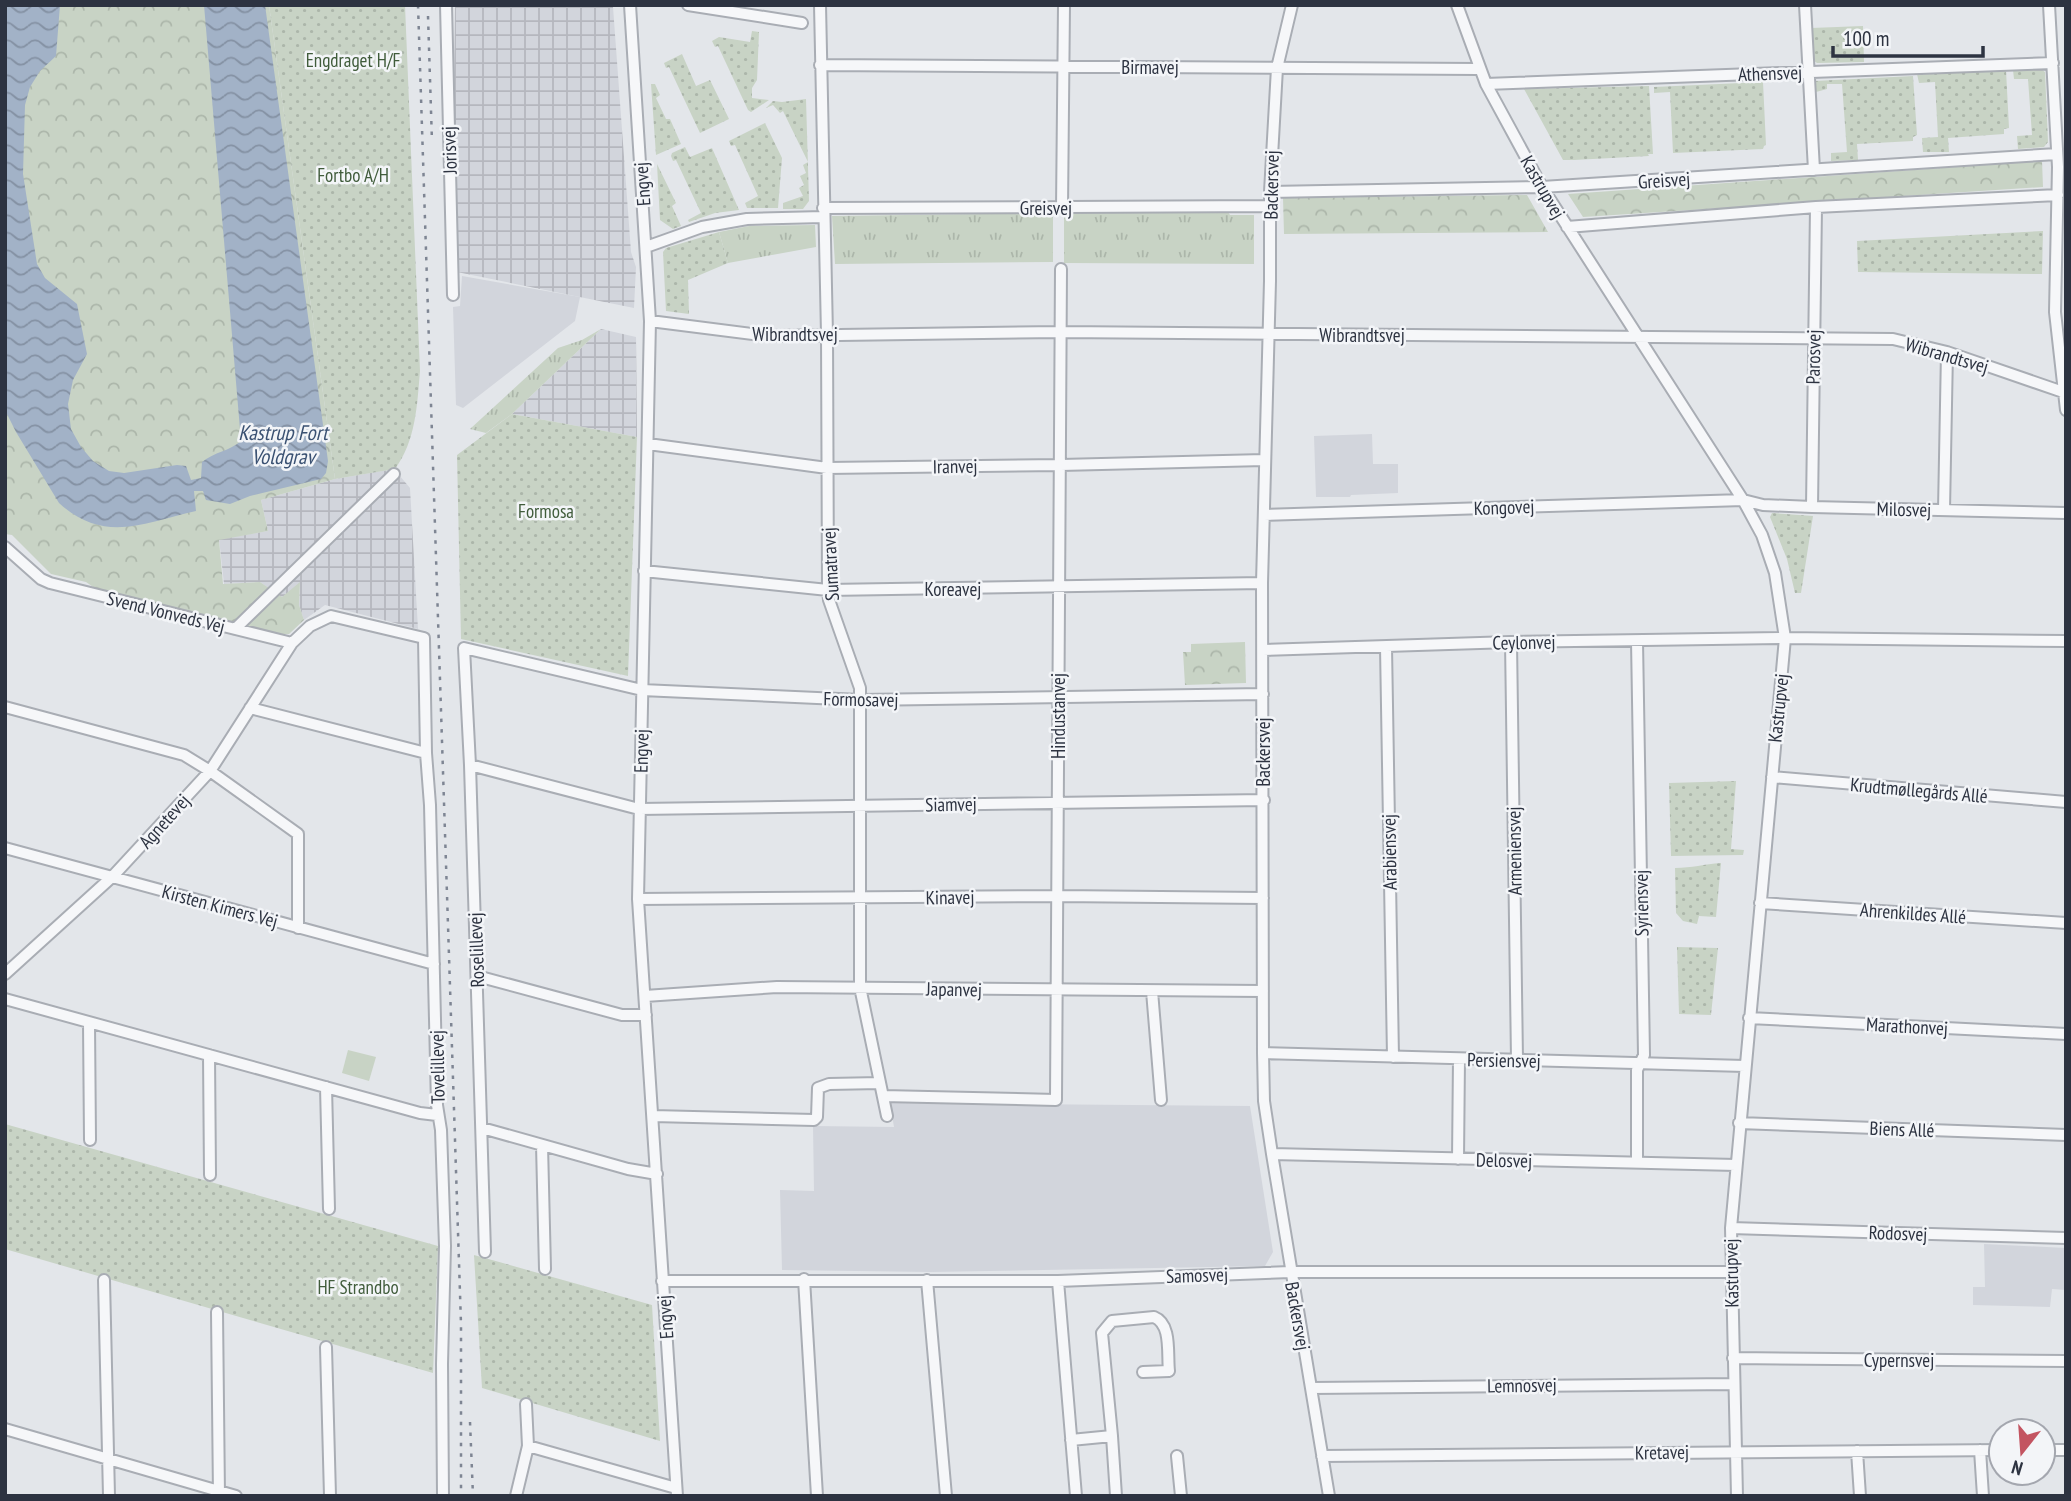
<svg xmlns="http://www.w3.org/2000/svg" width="2071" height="1501" font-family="'PT Sans Narrow',sans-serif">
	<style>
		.built { fill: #d2d5dc }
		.industrial { fill: url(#industrial-grid) }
		.grass { fill: url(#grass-tufts) }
		.park { fill: url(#park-crowns) }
		.garden { fill: url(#garden-dots) }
		.pitch { fill: #c8d3c5 }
		.water { fill: url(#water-waves) }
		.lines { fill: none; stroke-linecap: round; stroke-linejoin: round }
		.minor-casing { stroke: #a9adb4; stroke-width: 14 }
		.minor { stroke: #f6f7f9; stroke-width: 10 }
		.rail { stroke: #7e8593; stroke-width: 2.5; stroke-dasharray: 3.5 7; stroke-linecap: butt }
		.labels { text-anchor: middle; stroke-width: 5; stroke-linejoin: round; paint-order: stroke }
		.park-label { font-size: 19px; fill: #405c3b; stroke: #f3f5f8 }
		.street-label { font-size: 19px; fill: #2d3341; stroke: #f3f5f8 }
		.water-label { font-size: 21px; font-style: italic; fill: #3a5172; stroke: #f3f5f8 }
	</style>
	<defs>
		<pattern id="industrial-grid" width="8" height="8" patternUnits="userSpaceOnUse" patternTransform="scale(1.75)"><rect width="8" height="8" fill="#d2d5dc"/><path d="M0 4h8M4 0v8" fill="none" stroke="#b5b7be"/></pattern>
		<pattern id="grass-tufts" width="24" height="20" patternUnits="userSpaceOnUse" patternTransform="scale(1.75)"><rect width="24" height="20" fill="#c8d3c5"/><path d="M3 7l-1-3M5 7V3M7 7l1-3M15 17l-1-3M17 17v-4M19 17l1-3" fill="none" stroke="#acb6aa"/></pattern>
		<pattern id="park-crowns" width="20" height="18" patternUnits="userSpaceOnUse" patternTransform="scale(1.75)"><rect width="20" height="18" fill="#c8d3c5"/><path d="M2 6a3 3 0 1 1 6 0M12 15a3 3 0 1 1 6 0" fill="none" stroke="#acb6aa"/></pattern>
		<pattern id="garden-dots" width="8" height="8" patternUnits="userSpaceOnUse" patternTransform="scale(1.75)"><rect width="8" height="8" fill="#c8d3c5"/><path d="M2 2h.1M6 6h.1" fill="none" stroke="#acb6aa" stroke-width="1.8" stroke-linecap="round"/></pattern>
		<pattern id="water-waves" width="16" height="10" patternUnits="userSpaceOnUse" patternTransform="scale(1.75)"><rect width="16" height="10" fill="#a2b2c7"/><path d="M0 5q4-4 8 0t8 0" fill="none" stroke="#8491a3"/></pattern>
	</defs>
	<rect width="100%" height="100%" fill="#e3e6ea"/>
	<!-- built -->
	<path class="built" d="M462 276 580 297 575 321 463 408 456 405 453 307 460 306Z
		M1372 434 1373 464H1398V493L1351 495 1350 497H1316L1314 436Z
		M890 1103 1250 1106 1273 1252 1265 1266 931 1272 782 1270 780 1190 814 1191 813 1126 894 1127Z
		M1984 1244 2066 1248V1290L2052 1289 2050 1307 1973 1305V1287H1985Z"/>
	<!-- industrial -->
	<path class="industrial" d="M455 5H598L613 7 631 252 636 267 634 308 452 271Z
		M601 329 636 337 637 437 512 414Z
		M394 469 410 488 418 629 325 605 304 620 299 605 300 583 282 598 260 582 224 584 219 539 268 531 261 500 335 479Z"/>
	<!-- grass -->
	<path class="grass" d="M1228 212 1230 215H1254V264L1064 263V213Z
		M1053 213V262L835 264 832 216Z
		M815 225 816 247 728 263 719 232 749 226Z
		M601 329 512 414 486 433 470 429 558 348 582 340Z"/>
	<!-- park -->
	<path class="park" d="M5 5H269L335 479 261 500 268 531 219 540 223 584 260 582 282 597 300 582 299 605 304 620 289 634H282L96 589 86 582 51 574 12 535 5 534Z
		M2042 161 2043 187 1583 217 1568 194Z
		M1527 195 1548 232 1284 234 1283 198Z
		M1245 642 1246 683 1185 685 1183 652H1191V644Z"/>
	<!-- garden -->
	<path class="garden" d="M269 5H405L420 371C417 406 416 440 395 469L335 479Z
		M1863 26 1864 62 1817 63 1813 60 1811 28Z
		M752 31 759 32 757 80 752 88V98L769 100 751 112 748 110 718 46 715 47 712 41 719 37 750 42Z
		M682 54 696 86 710 80 729 119 700 133 669 67 666 68 664 63Z
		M2041 69 2045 72 2048 142 2044 147 2018 149 2017 136 2032 135 2028 79H2014L2013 70Z
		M2006 70 2009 128 2004 129V134L1948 138 1949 152H1923L1922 138 1938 137 1935 82 1919 83 1917 74Z
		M1913 76 1917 135 1913 137V141L1857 144 1858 160 1831 161V153L1847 152 1842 84H1827V89L1816 92 1815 81Z
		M1763 82 1766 145 1764 146 1763 149 1673 153 1670 92 1654 93V87Z
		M651 84H655L660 95 656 98 666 119H670L681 144 656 155Z
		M1649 86 1653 154H1648L1649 156 1574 160H1563L1524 89Z
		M806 99 809 201 803 209H783V203L803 196 799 188 804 185 800 176 806 173 803 165 808 162 783 111 780 113 773 105 766 108 773 101 782 102Z
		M765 123 782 158 778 208H747L745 203 758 196 735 145 731 146 729 141Z
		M685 147 690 157 712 148 739 210 715 213 689 222 688 220 701 213 676 160 673 161 671 156 672 153Z
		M657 164 676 203 672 206 681 226 673 229 660 220Z
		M2043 231 2042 274 1858 272 1857 241Z
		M719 232 728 263 688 280 689 314 666 311 663 252 666 248Z
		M512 414 637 437 628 676 461 639 457 455Z
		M1772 513 1813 516 1801 593H1795L1787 559 1770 517Z
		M1736 781 1731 849 1744 850 1743 855 1671 856 1669 783Z
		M1721 863 1716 917 1699 916 1697 924 1683 921 1676 913 1675 868C1692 868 1704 864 1721 863Z
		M1677 947 1718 948 1711 1015 1679 1014Z
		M5 1124 438 1246 433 1373 5 1249Z
		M474 1255 652 1305 660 1441 482 1388Z"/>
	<!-- pitch -->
	<path class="pitch" d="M348 1050 376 1057 369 1081 342 1073Z"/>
	<!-- water -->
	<path class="water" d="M5 5H60L56 56 40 71 30 87 25 105 23 174 37 264 45 278 77 304 87 354 73 380 68 404 71 429 81 447 93 461 109 471 124 473 177 465 186 466 191 480 201 478 202 462C214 452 230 451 241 441L204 5H265L328 461 326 473 321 479 250 496 230 504 206 500 203 491H194L196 511C144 523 104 544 59 503L16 432 5 410Z"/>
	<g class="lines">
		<!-- minor casing -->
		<g class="minor-casing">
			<path id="minor" d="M446 5 453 295
				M630 5 650 321 638 899 677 1496
				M688 5 802 23
				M820 5 827 334 828 590 829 600 860 688V987L887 1116
				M1292 5 1277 68 1270 192V281L1262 583 1263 1053 1264 1101 1272 1154 1329 1496
				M1457 5 1486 84 1542 187 1743 500 1762 535 1775 573 1785 638 1731 1228 1737 1496
				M1805 5 1814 170
				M2049 5 2058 167 2055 312 2066 410
				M820 65 1479 69
				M1486 84 2053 63
				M1270 192 1542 187 2057 154
				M823 208 1270 206
				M1062 208 1064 5
				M1567 227 1816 207 2058 195
				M646 247 702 227 747 219 823 217
				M650 321 768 336 1061 332 1893 339 1947 352 2066 393
				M648 444 827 468 1061 465 1264 460
				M1812 507 1816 207
				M1944 510 1947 352
				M1264 515 1743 500 1763 505 1812 507 2066 513
				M5 547 41 579 50 583 292 643 310 626 331 616 424 638 426 753 430 805 437 1105 441 1130 445 1246 442 1364 443 1496
				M644 571 828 590 1262 583
				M235 629 394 474
				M1511 642 1517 1059
				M1386 647 1393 1057
				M1263 650 1511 642 1785 638 2066 641
				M5 707 184 755 210 771 298 834V928
				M250 708 426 753
				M470 765 639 809 1264 800
				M1772 777 2066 802
				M5 848 434 964
				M638 899 1058 896 1263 898
				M1760 903 2066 923
				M5 974 113 876 210 771 292 643
				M477 976 622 1015H646
				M1152 991 1161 1100
				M645 996 777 987 1263 991
				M5 999 420 1113 437 1115
				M1749 1018 2066 1034
				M89 1023 90 1140
				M1263 1053 1745 1066
				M209 1055 210 1175
				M326 1087 329 1209
				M883 1096 1056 1100 1061 269
				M653 1116 814 1120 817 1117 818 1088 829 1084 880 1083
				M1739 1123 2066 1135
				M482 1128 628 1169 657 1174
				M542 1145 545 1269
				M1272 1154 1736 1165
				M1458 1159 1459 1059
				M1637 1163V1070L1644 1055 1637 641
				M1731 1228 2066 1238
				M485 1252 470 765 464 648 642 690 861 700 1263 694
				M804 1279 817 1496
				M104 1280 109 1496
				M927 1280 946 1496
				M662 1281H1058L1290 1272H1731
				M1058 1281 1076 1496
				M217 1312 219 1496
				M326 1347 330 1496
				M1733 1358 2066 1361
				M1311 1388 1733 1384
				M5 1429 236 1496
				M1112 1436 1116 1496
				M1071 1440 1112 1436 1102 1333 1112 1321 1154 1317C1172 1324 1167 1354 1169 1371L1143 1372
				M528 1446 676 1488
				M1980 1450 1983 1496
				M2043 1450H2066
				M1857 1451 1860 1496
				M1177 1456 1181 1496
				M1322 1456 2001 1450
				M516 1496 528 1446 526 1404"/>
		</g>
		<!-- minor -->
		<use href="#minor" class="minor"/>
		<!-- rail -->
		<path class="rail" d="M418 5 461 1324V1496
			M428 16 432 142
			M470 1422 473 1496"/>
	</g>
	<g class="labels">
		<!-- park labels -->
		<g class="park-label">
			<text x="353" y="67">Engdraget H/F</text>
			<text x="353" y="182">Fortbo A/H</text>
			<text x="546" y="518">Formosa</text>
			<text x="358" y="1294">HF Strandbo</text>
		</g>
		<!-- street labels -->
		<g class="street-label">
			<text x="1150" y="74">Birmavej</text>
			<text transform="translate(1770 73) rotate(-2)" y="7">Athensvej</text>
			<text transform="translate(449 150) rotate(-92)" y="7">Jorisvej</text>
			<text transform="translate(1664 180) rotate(-4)" y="7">Greisvej</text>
			<text transform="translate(642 184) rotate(-94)" y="7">Engvej</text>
			<text transform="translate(1271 185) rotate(-89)" y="7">Backersvej</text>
			<text transform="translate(1543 187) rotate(60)" y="7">Kastrupvej</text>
			<text x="1046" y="215">Greisvej</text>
			<text x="795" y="341">Wibrandtsvej</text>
			<text x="1362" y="342">Wibrandtsvej</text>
			<text transform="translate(1947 355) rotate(16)" y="7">Wibrandtsvej</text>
			<text transform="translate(1813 357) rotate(-89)" y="7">Parosvej</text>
			<text transform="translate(955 466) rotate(-1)" y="7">Iranvej</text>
			<text transform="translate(1504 507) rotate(-2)" y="7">Kongovej</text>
			<text transform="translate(1904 509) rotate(1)" y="7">Milosvej</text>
			<text transform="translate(830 564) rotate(-93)" y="7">Sumatravej</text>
			<text x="953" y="596">Koreavej</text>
			<text transform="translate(166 612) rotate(14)" y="7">Svend Vonveds Vej</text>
			<text transform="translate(1524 642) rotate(-1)" y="7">Ceylonvej</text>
			<text transform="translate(861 699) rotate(1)" y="7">Formosavej</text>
			<text transform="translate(1778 708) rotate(-84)" y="7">Kastrupvej</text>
			<text transform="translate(1058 716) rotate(-90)" y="7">Hindustanvej</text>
			<text transform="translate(641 751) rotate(-89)" y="7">Engvej</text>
			<text transform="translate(1263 752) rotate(-90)" y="7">Backersvej</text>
			<text transform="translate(1919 790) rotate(5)" y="7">Krudtmøllegårds Allé</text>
			<text transform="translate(951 804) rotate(-1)" y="7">Siamvej</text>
			<text transform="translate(164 821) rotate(-48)" y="7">Agnetevej</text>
			<text transform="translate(1514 851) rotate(-91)" y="7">Armeniensvej</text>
			<text transform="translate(1389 852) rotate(-91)" y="7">Arabiensvej</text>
			<text transform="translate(950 897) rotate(-1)" y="7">Kinavej</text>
			<text transform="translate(1641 903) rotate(-91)" y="7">Syriensvej</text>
			<text transform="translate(220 906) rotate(15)" y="7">Kirsten Kimers Vej</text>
			<text transform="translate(1913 913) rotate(4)" y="7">Ahrenkildes Allé</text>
			<text transform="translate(476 950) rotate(-92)" y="7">Roselillevej</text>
			<text transform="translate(954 989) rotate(1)" y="7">Japanvej</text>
			<text transform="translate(1907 1026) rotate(3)" y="7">Marathonvej</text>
			<text transform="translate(1504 1060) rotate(1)" y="7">Persiensvej</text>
			<text transform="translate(437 1067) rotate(-91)" y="7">Tovelillevej</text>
			<text transform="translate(1902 1129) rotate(2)" y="7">Biens Allé</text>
			<text transform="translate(1504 1160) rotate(1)" y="7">Delosvej</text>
			<text transform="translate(1898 1233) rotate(2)" y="7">Rodosvej</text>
			<text transform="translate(1731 1273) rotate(-91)" y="7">Kastrupvej</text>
			<text transform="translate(1197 1275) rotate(-2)" y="7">Samosvej</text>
			<text transform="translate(1298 1316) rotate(80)" y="7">Backersvej</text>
			<text transform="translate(665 1317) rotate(-94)" y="7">Engvej</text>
			<text x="1899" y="1367">Cypernsvej</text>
			<text transform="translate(1522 1385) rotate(-1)" y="7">Lemnosvej</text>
			<text transform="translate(1662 1452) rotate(-1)" y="7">Kretavej</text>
		</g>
		<!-- water labels -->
		<g class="water-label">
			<text x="283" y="440">Kastrup Fort<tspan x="283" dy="24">Voldgrav</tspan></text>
		</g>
	</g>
	<!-- border -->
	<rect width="2071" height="1501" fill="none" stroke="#2d3341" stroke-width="14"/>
	<!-- north arrow -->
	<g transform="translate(2022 1452) rotate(197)"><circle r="33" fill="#f3f5f8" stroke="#a4a7af" stroke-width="2"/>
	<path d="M0-5L12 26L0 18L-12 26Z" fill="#c35461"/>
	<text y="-10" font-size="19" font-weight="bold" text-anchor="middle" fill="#2d3341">N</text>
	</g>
	<!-- scale -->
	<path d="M1833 46v10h150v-10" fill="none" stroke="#2d3341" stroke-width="3.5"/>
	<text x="1843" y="46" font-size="21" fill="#2d3341" stroke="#f3f5f8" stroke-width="5" paint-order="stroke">100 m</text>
</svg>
